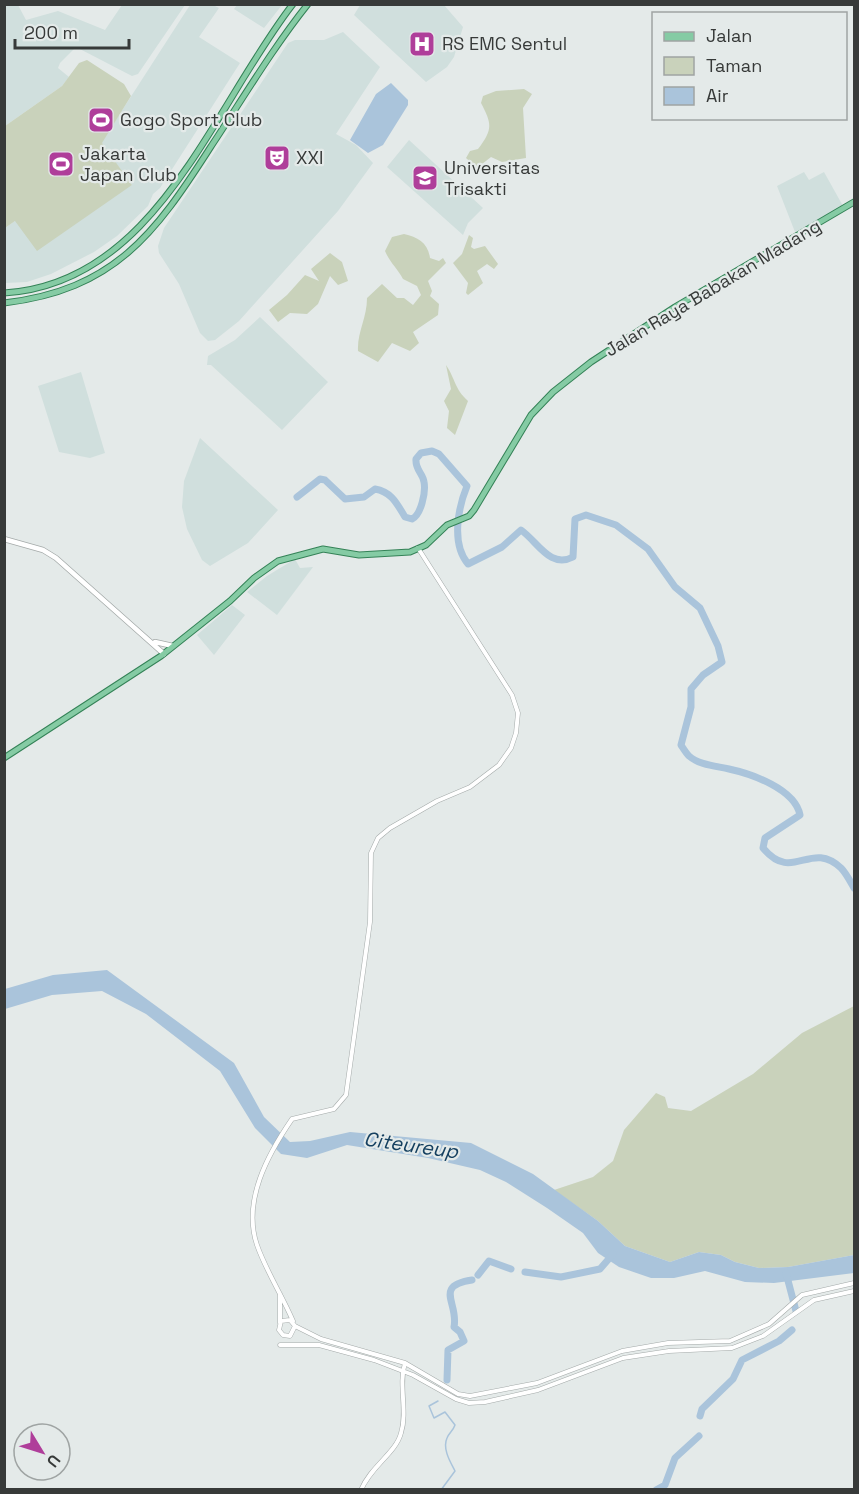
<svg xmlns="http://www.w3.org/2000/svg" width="859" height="1494" font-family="'Space Grotesk',sans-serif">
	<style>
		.built { fill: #d0dfdd }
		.green { fill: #c9d2bb }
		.water { fill: #aac4db }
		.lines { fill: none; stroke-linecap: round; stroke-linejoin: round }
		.stream { stroke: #aac4db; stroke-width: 1.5 }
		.river { stroke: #aac4db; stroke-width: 7 }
		.tertiary-casing { stroke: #a4aaa9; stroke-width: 5 }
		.secondary-casing { stroke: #a4aaa9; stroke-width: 6 }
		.primary-casing { stroke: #348257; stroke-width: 7 }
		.tertiary { stroke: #fff; stroke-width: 4 }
		.secondary { stroke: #fff; stroke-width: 4.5 }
		.primary { stroke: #85cba4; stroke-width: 5 }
		.labels { text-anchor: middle; stroke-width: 4.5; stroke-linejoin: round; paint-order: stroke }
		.poi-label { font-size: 18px; fill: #373a39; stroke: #e4eae9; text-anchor: start }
		.street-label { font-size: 18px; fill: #373a39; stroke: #e4eae9 }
		.water-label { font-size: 20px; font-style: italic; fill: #154060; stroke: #e4eae9 }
	</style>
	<rect width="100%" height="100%" fill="#e4eae9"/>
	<!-- built -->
	<path class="built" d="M5 5H18L26 20 58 11 105 30 122 5H185L138 74 132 76 76 47 60 63 58 68 69 77 62 86 5 126Z
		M190 5H213L219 8 199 37 240 63 160 188 153 194 148 206 117 236 94 252 51 274 27 282 5 283V228L15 221 132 185 101 143Z
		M237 5V4L282 5 264 28 234 9Z
		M360 5H444L463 27 454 57 447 67 426 82 354 15Z
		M343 32 380 67 336 134 356 145 373 163 338 211 239 321 215 340 208 341 200 333 179 284 159 253 158 246 164 228 288 43 295 40H324Z
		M409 140 483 208 468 223 463 235 387 167Z
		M804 172 809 180 824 172 843 206 795 232 777 186Z
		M260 317 328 382 282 430 211 365H207L208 356 235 340Z
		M81 372 105 453 90 458 59 452 38 386Z
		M200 438 278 510 248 543 210 566 202 560 187 529 182 507 184 481Z
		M295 559 300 568 313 567 277 615 247 592 267 576Z
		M232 605 245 615 214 655 197 635Z"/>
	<!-- green -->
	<path class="green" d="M87 60 124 84 131 96 102 143 132 185 37 251 15 221 5 228V126L62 86 79 63Z
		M524 89 532 94 523 108 526 158 502 162 491 157 477 168 466 158 470 151 478 149C493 129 492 124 481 103L483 96 496 91Z
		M404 234C418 237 428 243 430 258L439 261 443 258 446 263 428 281 432 291 430 296 439 304 438 315 413 332 419 343 410 351 392 343 378 362 358 351C357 332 367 318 367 298L382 284 397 298H404L413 305 421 295 417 286 403 279C398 269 390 263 385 251L392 237Z
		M469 235 473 238 471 247 474 249 485 246 498 264 494 269 487 264 477 271 483 283 468 295 466 293 468 283 453 263 462 254Z
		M330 253 342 262 348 281 338 285 330 276 318 304 307 314 290 313 278 322 269 310 287 295 305 275 319 281 311 269Z
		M446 365C456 380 454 388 468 401L455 435 447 428 449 411 444 401 451 389Z
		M854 1006V1255L788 1267 759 1268 735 1262 721 1255 699 1252 670 1262 625 1246 598 1221 554 1190 593 1177 613 1161 624 1130 656 1093 665 1097 668 1108 691 1111 753 1074 802 1033Z"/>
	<!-- water -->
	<path class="water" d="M391 83 408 100V105L383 145 368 153 350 140 376 94Z
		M107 970 234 1063 264 1117 290 1142 310 1141 350 1132 471 1143 533 1174 598 1221 625 1246 670 1262 699 1252 721 1255 735 1262 759 1268 788 1267 854 1255V1273L774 1283 745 1282 705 1271 674 1278H651L619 1267 598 1253 583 1233 547 1208 506 1182 480 1170 428 1158 347 1145 307 1158 281 1154 255 1128 220 1071 146 1014 102 991 52 995 5 1009V989L53 975Z"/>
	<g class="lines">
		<!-- stream -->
		<path class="stream" d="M438 1401 429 1406 434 1418 445 1412 455 1425C453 1431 449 1433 447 1438 442 1449 451 1463 455 1471L441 1490"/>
		<!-- river -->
		<path class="river" d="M297 497 320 479 325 480 345 499 364 497 375 489C392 492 397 504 405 517L412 519C421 515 426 492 424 482 423 473 415 470 416 459L421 453 432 451 439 454 467 486C458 508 451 544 468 564L502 547 521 530C538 542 550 569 573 557L575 519 586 515 616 525 648 549 675 587 700 608 718 646 722 662 703 675 691 689V707L681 745C683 748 686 753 689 756 699 765 716 766 729 769 752 774 795 789 800 815L765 838 763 848C793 884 810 839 841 868 846 873 850 881 854 888
			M525 1272 561 1277 600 1269 613 1254
			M786 1273 796 1311
			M478 1275 489 1261 511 1269
			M447 1380 448 1350 464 1341 460 1332 454 1327C459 1303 433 1286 472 1280
			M700 1416 702 1409 733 1379 742 1360 779 1341 792 1330
			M656 1490 665 1485 675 1458 699 1436"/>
		<!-- tertiary casing -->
		<g class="tertiary-casing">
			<path id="tertiary" d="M293 1321C282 1295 266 1271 257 1245 242 1201 268 1154 292 1119L334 1109 346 1095 370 922 371 853 378 838 390 828 437 801 470 787 499 765 511 748 516 733 518 713 512 695 418 548
				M280 1323V1294
				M295 1326 290 1336 283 1335 279 1330 281 1321 290 1320 295 1326 321 1339 405 1363 458 1394 470 1396 537 1383 622 1351 668 1343 730 1341 769 1324 802 1295 854 1283
				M280 1345H319L374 1360 413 1375 456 1399 469 1403 485 1402 538 1390 623 1358 669 1351 732 1348 763 1336 814 1300 854 1291
				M361 1490C371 1466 396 1453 401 1433 408 1411 398 1385 405 1363"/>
		</g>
		<!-- secondary casing -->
		<g class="secondary-casing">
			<path id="secondary" d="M4 539 43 550 56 558 164 654
				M155 642 173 646"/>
		</g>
		<!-- primary casing -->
		<g class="primary-casing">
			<path id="primary" d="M4 293C156 284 212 108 293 4
				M4 303C114 290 155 234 210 148 242 100 272 49 308 4
				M4 758 161 656 230 601 254 578 278 561 323 549 359 555 410 552 426 545 447 525 469 516 474 510 531 415 553 392 591 362 675 307 854 202"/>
		</g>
		<!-- tertiary -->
		<use href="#tertiary" class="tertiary"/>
		<!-- secondary -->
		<use href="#secondary" class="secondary"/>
		<!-- primary -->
		<use href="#primary" class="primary"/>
	</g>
	<!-- icons -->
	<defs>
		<g id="hospital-square" transform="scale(1.35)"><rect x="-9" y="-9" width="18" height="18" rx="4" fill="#af3e9a" stroke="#e4eae9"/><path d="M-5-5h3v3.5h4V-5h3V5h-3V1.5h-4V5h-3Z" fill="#fff"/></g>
		<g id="stadium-square" transform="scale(1.35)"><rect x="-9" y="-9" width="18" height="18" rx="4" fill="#af3e9a" stroke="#e4eae9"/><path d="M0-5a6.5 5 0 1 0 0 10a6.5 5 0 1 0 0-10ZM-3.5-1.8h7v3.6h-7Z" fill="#fff"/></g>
		<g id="theatre-square" transform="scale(1.35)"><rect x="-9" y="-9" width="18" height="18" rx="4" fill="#af3e9a" stroke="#e4eae9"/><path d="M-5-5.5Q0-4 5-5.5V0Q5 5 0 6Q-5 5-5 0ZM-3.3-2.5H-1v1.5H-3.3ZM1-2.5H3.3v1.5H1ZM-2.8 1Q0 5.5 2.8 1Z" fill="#fff"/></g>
		<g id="university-square" transform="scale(1.35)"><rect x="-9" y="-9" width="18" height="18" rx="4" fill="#af3e9a" stroke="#e4eae9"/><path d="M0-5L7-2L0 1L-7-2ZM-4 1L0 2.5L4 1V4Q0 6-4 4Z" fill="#fff"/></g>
	</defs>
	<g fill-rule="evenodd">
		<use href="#hospital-square" x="422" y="44"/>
		<use href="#stadium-square" x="101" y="120"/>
		<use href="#theatre-square" x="277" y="158"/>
		<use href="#stadium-square" x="61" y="164"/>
		<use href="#university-square" x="425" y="178"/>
	</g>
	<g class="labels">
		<!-- poi labels -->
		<g class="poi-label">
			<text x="442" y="50">RS EMC Sentul</text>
			<text x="120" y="126">Gogo Sport Club</text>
			<text x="80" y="160">Jakarta<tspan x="80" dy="21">Japan Club</tspan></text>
			<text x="296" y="164">XXI</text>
			<text x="444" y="174">Universitas<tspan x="444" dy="21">Trisakti</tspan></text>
		</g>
		<!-- street labels -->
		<g class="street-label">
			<text transform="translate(713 288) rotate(-31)" y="6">Jalan Raya Babakan Madang</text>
		</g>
		<!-- water labels -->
		<g class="water-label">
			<text transform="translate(411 1145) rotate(8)" y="7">Citeureup</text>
		</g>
	</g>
	<!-- border -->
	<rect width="859" height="1494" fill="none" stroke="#373a39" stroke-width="12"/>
	<!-- legend -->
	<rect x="652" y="12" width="195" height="108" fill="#e4eae9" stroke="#9fa4a3" stroke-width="1.5"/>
	<rect x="664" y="32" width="30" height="9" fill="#85cba4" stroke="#9fa4a3" stroke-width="1.5"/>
	<text x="706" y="42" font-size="18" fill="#373a39">Jalan</text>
	<rect x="664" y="57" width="30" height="18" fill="#c9d2bb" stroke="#9fa4a3" stroke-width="1.5"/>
	<text x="706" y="72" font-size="18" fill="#373a39">Taman</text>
	<rect x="664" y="87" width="30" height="18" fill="#aac4db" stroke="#9fa4a3" stroke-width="1.5"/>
	<text x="706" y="102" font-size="18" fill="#373a39">Air</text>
	<!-- north arrow -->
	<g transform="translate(42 1452) rotate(128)"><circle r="28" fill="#e4eae9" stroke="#9fa4a3" stroke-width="1.5"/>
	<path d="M0-4.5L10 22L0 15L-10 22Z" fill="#af3e9a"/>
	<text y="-9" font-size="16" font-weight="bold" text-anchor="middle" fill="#373a39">U</text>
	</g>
	<!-- scale -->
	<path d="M15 39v9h114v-9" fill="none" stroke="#373a39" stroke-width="3"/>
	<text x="24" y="39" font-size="18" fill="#373a39" stroke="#e4eae9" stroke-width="4.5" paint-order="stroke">200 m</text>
</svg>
